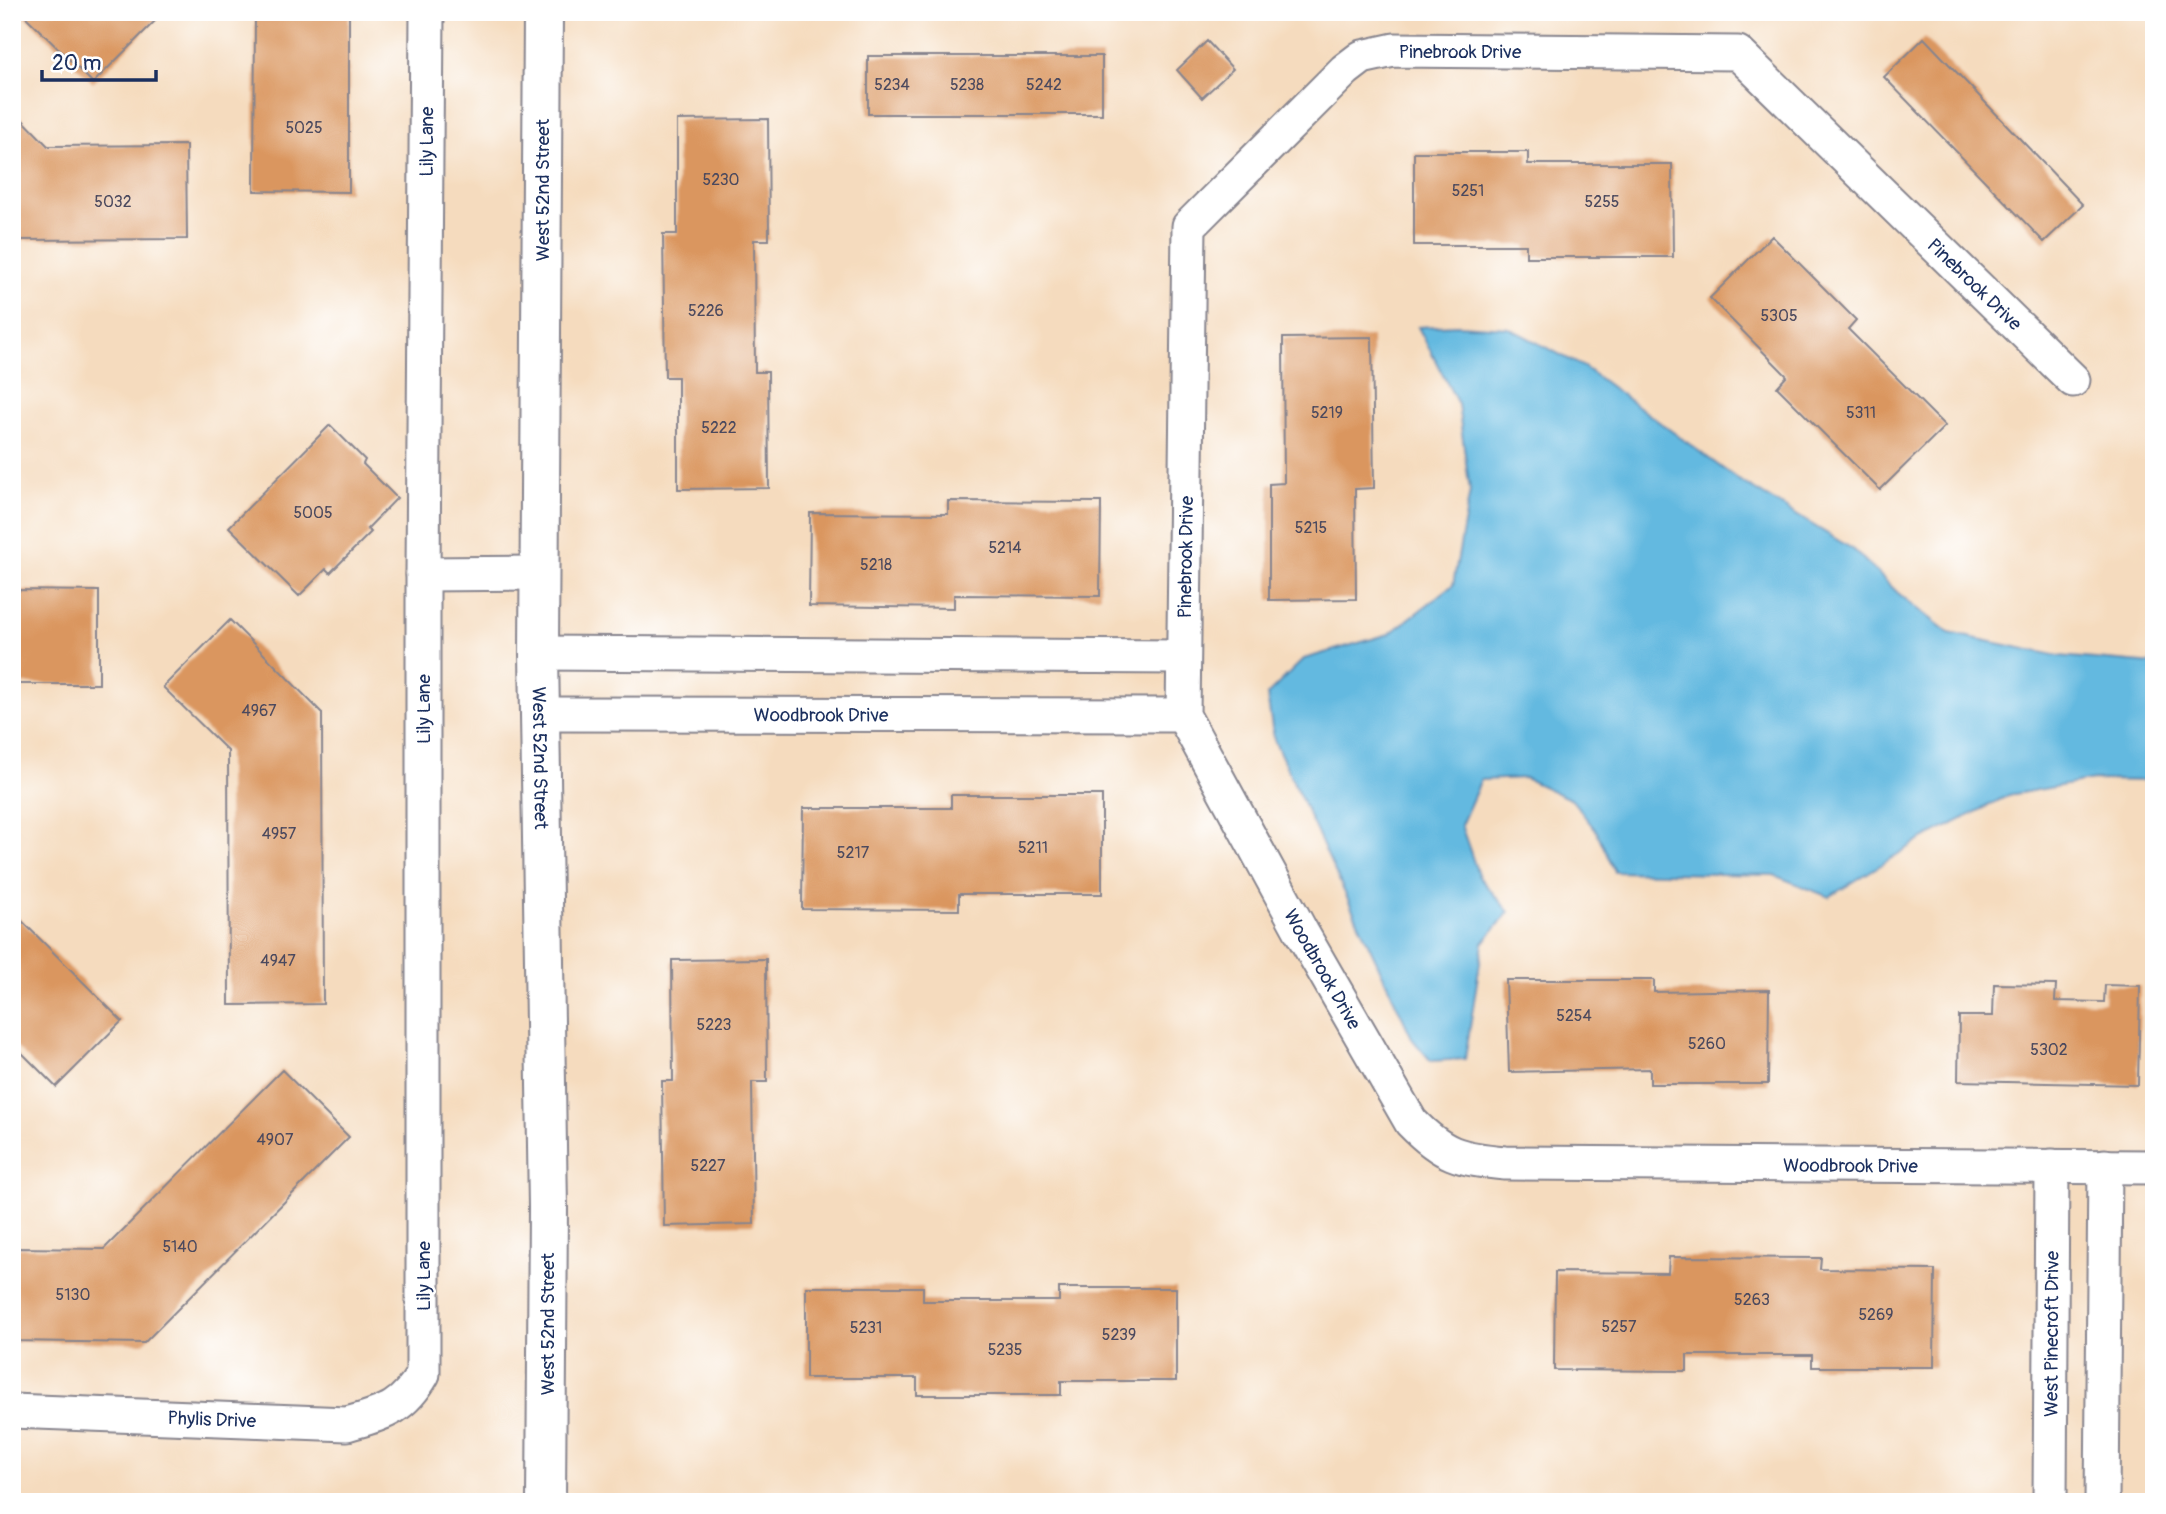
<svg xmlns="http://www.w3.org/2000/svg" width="2166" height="1514" font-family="Pangolin,sans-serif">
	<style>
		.water { fill: #63b9e0; stroke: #3f749f; stroke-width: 2 }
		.building { fill: #da965f }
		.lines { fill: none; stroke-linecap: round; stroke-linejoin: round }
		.street-casing { stroke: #88858e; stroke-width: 37 }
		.secondary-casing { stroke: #88858e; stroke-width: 42 }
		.street { stroke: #fff; stroke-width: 33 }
		.secondary { stroke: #fff; stroke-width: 38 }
		.labels { text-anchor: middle; stroke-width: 5; stroke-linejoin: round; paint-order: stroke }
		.number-label { font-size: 16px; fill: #4b495e }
		.street-label { font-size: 19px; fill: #1b2f5e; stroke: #fff }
	</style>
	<rect width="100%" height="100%" fill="#fff"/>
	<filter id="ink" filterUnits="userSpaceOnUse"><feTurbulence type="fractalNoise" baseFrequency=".0143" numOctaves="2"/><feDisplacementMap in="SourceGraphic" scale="14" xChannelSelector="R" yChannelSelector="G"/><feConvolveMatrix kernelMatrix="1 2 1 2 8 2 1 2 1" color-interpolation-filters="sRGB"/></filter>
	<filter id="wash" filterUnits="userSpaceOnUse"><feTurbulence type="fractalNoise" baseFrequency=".00686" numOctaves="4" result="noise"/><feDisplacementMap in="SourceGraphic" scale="28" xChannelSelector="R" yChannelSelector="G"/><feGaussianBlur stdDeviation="1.57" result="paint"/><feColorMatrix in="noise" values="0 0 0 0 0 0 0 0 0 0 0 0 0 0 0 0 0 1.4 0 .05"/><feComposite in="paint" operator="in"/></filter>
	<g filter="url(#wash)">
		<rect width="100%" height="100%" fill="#f5dbbe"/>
		<!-- water -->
		<path class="water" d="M1457 325 1509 328 1584 367 1737 479 1854 550 1898 593 1949 633 2059 656 2154 664V781L2094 780 2009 795 1919 841 1829 897 1774 875 1615 872 1597 832 1572 800 1525 778 1481 780 1461 825 1479 877 1509 912 1483 943 1465 1059 1431 1061 1413 1040 1274 740 1267 695 1304 659 1389 634 1453 585 1470 491 1458 404 1418 327Z"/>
		<g id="blocks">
			<!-- building -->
			<path class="building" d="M21 12H154L159 17 93 83Z
				M255 12H349V192L254 191Z
				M1924 38 2083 205 2044 242 1884 77Z
				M1207 41 1233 69 1202 98 1177 70Z
				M868 56H1102V114H868Z
				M12 109 48 146 186 145 187 239 12 240Z
				M768 119 769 240H754L755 372H768L769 488 678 489V377H665L663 234H677V120Z
				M1414 152H1528V164H1672L1673 257H1526V245H1414Z
				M1772 236 1856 320 1848 329 1945 426 1880 490 1777 387 1787 376 1710 298Z
				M1372 337 1374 488 1355 489 1356 599 1269 600V484L1284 483 1283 338Z
				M330 425 365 460 363 464 397 498 367 529 371 532 330 573 326 569 299 596 229 527Z
				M948 501 1101 502 1100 596 954 595V608L809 606 810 513 948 514Z
				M12 590 99 591V684H12Z
				M230 620 322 713 323 1004 229 1005 228 751 163 687Z
				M951 795H1102V894H959V910L802 909 803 808H951Z
				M12 911 122 1021 56 1087 12 1043Z
				M766 959 767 1082H752L754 1224 664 1226 662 1081H673L672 960Z
				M1506 980H1654V992L1769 990 1768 1084H1650V1069L1509 1072Z
				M1994 984 2056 985 2055 1001 2104 1002 2105 985 2140 986 2138 1085 1958 1081 1959 1016H1993Z
				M282 1070 349 1137 144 1343 12 1341 13 1248 104 1249Z
				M1669 1257 1821 1258 1820 1269 1935 1270 1934 1367H1812V1355H1687V1371L1554 1370 1555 1272 1668 1273Z
				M806 1287H923V1301H1059V1288H1176V1381H1061V1395H917V1378H806Z"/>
		</g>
	</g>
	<g filter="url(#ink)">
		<use href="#blocks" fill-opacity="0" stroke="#88858e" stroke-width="2"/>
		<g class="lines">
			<!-- street casing -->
			<g class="street-casing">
				<g id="street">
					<path id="s1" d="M2073 380 1738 53 1394 50 1362 57 1345 70 1189 226 1183 715 1302 933 1411 1122C1443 1155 1459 1159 1505 1163L2154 1167"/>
					<path d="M423 574 540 573"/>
					<path d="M539 653 1183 657"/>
					<path id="s2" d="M539 714 1183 715"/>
					<path id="s3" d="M12 1411 347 1424C384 1413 402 1410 423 1374V574L427 12"/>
					<path id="s4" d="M2050 1502 2052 1166"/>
					<path d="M2102 1502 2105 1166"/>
				</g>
			</g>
			<!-- secondary casing -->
			<g class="secondary-casing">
				<g id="secondary">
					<path id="s5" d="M543 12 539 653 548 1207 546 1502"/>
				</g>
			</g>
			<!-- street -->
			<use href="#street" class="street"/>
			<!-- secondary -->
			<use href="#secondary" class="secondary"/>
		</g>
	</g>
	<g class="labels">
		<!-- number labels -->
		<g class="number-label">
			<text x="892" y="90">5234</text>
			<text x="967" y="90">5238</text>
			<text x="1044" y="90">5242</text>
			<text x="304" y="133">5025</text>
			<text x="721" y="185">5230</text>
			<text x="1468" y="196">5251</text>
			<text x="113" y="207">5032</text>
			<text x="1602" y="207">5255</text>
			<text x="706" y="316">5226</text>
			<text x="1779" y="321">5305</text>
			<text x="1327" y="418">5219</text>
			<text x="1861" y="418">5311</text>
			<text x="719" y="433">5222</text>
			<text x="313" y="518">5005</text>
			<text x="1311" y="533">5215</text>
			<text x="1005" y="553">5214</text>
			<text x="876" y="570">5218</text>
			<text x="259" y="716">4967</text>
			<text x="279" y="839">4957</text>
			<text x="1033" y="853">5211</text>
			<text x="853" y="858">5217</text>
			<text x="278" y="966">4947</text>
			<text x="1574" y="1021">5254</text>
			<text x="714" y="1030">5223</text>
			<text x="1707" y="1049">5260</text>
			<text x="2049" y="1055">5302</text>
			<text x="275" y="1145">4907</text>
			<text x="708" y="1171">5227</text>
			<text x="180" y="1252">5140</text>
			<text x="73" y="1300">5130</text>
			<text x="1752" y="1305">5263</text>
			<text x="1876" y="1320">5269</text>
			<text x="1619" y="1332">5257</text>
			<text x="866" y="1333">5231</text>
			<text x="1119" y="1340">5239</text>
			<text x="1005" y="1355">5235</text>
		</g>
		<!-- street labels -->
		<g class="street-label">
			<text x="1460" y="58">Pinebrook Drive</text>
			<text dy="7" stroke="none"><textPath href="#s3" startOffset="1662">Lily Lane</textPath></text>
			<text transform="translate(542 190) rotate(-90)" y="7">West 52nd Street</text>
			<text transform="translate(1975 284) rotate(44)" y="7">Pinebrook Drive</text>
			<text transform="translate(1185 557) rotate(-89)" y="7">Pinebrook Drive</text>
			<text transform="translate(423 709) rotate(-90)" y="7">Lily Lane</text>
			<text dy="7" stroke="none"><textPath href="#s2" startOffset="282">Woodbrook Drive</textPath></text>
			<text dy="7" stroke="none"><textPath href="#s5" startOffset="746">West 52nd Street</textPath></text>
			<text dy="7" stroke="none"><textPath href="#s1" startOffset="1866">Woodbrook Drive</textPath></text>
			<text dy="7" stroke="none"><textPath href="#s1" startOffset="2494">Woodbrook Drive</textPath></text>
			<text transform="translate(423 1276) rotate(-90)" y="7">Lily Lane</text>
			<text transform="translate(547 1324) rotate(-90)" y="7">West 52nd Street</text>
			<text dy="7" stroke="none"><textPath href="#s4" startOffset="168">West Pinecroft Drive</textPath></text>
			<text dy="7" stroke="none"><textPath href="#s3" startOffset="200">Phylis Drive</textPath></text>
		</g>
	</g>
	<!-- margin -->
	<rect width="2166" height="1514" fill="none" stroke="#fff" stroke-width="42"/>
	<!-- scale -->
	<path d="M42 70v10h114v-10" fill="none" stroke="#1b2f5e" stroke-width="3.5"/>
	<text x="52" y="70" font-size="21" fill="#1b2f5e" stroke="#ffffff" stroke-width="5" paint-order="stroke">20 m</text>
</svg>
